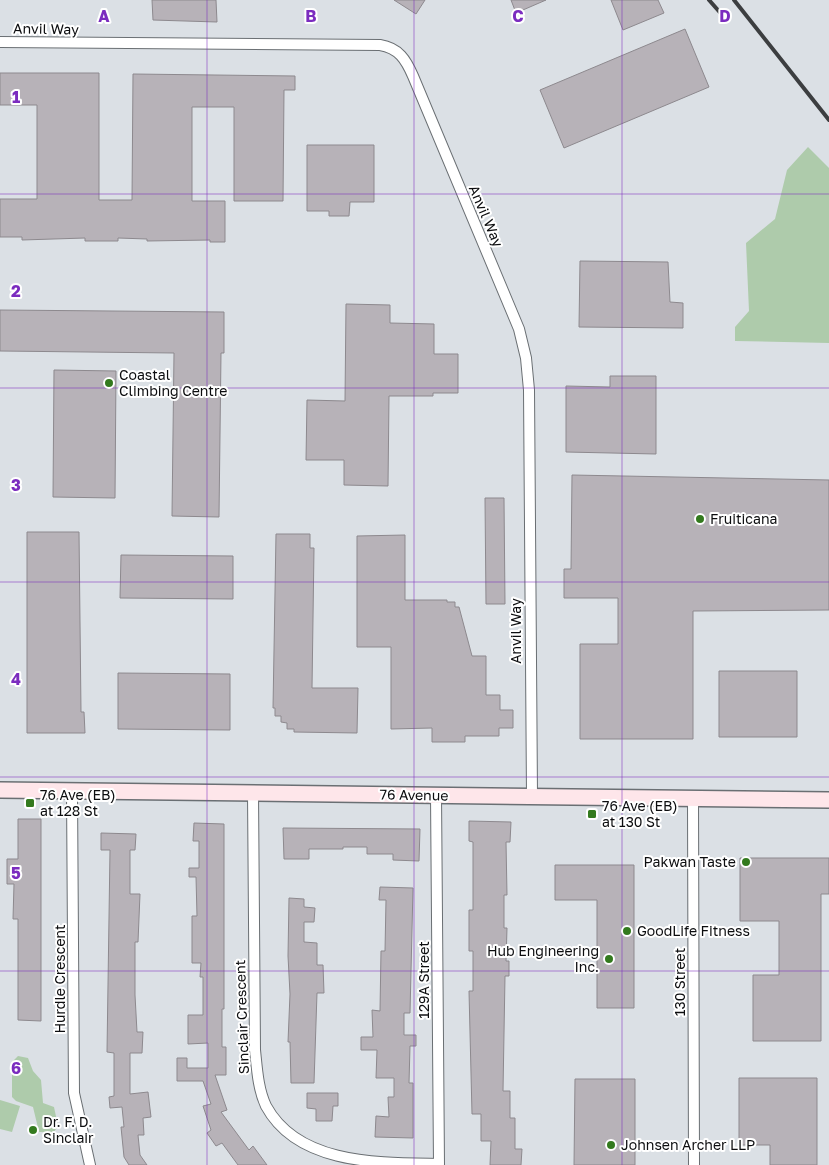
<svg xmlns="http://www.w3.org/2000/svg" width="829" height="1165" font-family="'Golos Text',sans-serif">
	<style>
		.green { fill: #aecbab }
		.building { fill: #b7b2b8; stroke: #8d898e }
		.lines { fill: none; stroke-linecap: round; stroke-linejoin: round }
		.minor-casing { stroke: #6a6f73; stroke-width: 12 }
		.secondary-casing { stroke: #6a6f73; stroke-width: 18 }
		.minor { stroke: #fff; stroke-width: 10 }
		.secondary { stroke: #fee6ea; stroke-width: 15 }
		.rail { stroke: #3c3e40; stroke-width: 4 }
		.grid { fill: none; stroke: #7b2cbf; stroke-width: 1; stroke-opacity: 0.55 }
		.poi-dot { fill: #337a1e; stroke: #fff; stroke-width: 2 }
		.labels { text-anchor: middle; stroke-width: 4; stroke-linejoin: round; paint-order: stroke }
		.street-label { font-size: 14px; fill: #0c0d0f; stroke: #fff }
		.poi-label { font-size: 14px; fill: #0c0d0f; stroke: #fff; text-anchor: start }
		.grid-label { font-size: 16px; text-anchor: middle; font-weight: bold; fill: #7b2cbf; stroke: #fff; stroke-width: 4; stroke-linejoin: round; paint-order: stroke }
	</style>
	<rect width="100%" height="100%" fill="#dbe0e5"/>
	<!-- green -->
	<path class="green" d="M808 147 829 168V343L735 341V327L749 311 746 243 775 219 787 170Z
		M18 1056 28 1058 33 1071 41 1080 43 1103 54 1107 58 1126 54 1132H39L33 1107 16 1101 12 1097V1062Z
		M0 1100 20 1106 12 1132 0 1129Z"/>
	<!-- building -->
	<path class="building" d="M152 0H216L217 22 153 20Z
		M394 0H425L416 14Z
		M511 0H546L516 13Z
		M611 0H658L664 13 623 30Z
		M685 29 709 87 564 148 540 90Z
		M0 73H99V200H132L133 74 295 76V90H284L283 201H234V107H192V201H225V242H210V240L147 241V239L118 238V241H85V238L22 240V237H0V199H37V105H0Z
		M307 145H374V202H350L349 216H329V211H307Z
		M580 261 668 262 670 302 683 303V328L579 327Z
		M346 304 390 305V323L434 324V354H458V393H433V396H389L388 486 344 485V460H306L307 400 345 401Z
		M0 310 224 312V353H221L219 517 172 516 174 353 0 351Z
		M54 370 116 371 115 498 53 497Z
		M610 376H656V454L566 452V386L610 387Z
		M572 475 829 480V610L693 611V739H580V644H618V598H564V569H571Z
		M485 498H504L505 604H486Z
		M27 532H79L81 712H84L85 733H27Z
		M276 534H310V548H314L312 688H358L357 733 294 732V729H287V723L281 722V716H275V708H273Z
		M405 535V600H447V602H455V607H459L472 656H486V695H500V710H513V728H499V736H465V742H432V728L391 729V647H357V536Z
		M121 555 233 556V599L120 598Z
		M719 671H797V737H719Z
		M118 673 230 674V730L118 729Z
		M18 819H41V1021L18 1020V919H13L14 884H7V859H18Z
		M469 821 511 822 510 842H506L507 895H504V928H507L506 961H509V976H505L503 1091H510V1118H515V1149H522L521 1165H490L491 1141H481V1114H472L469 991H473V951H469V910H473V842L469 841Z
		M194 823 224 824V1009H222V1047H226V1075H215L227 1110 221 1112 249 1150 253 1146 267 1165H238L222 1143 216 1146 207 1133 211 1130 203 1106 211 1104 203 1081H177V1058H187V1068H208V1043L188 1044V1015H203V977H200L201 963H192V916H197L196 877H189V868H199V841H193Z
		M283 828 420 829 419 861 393 860V854H367V847H343V849H309V859H284Z
		M101 833 136 834 135 850H130V894H140L138 942H135V995L137 1032H143L142 1053H130V1094L148 1092 151 1117 143 1118 144 1135H138L140 1155 147 1165H129L124 1157 121 1127H124L122 1107 110 1108 109 1097 114 1096V1053L107 1052 110 850H101Z
		M740 858H829V894H821V1041H753V975H779V921H740Z
		M555 865H634V1008H597V900H555Z
		M380 887 413 888 410 1013H404V1035H416V1046H410L409 1083H413V1138L375 1137 376 1116 389 1117 388 1097H394V1078H376L377 1050H361V1037H373L372 1010 380 1011 381 951H385L386 900H379Z
		M289 898 304 899V907L315 908 314 922H304V942L317 943V965H323L324 993H317L314 1083H291L290 1042H288L290 994 288 956Z
		M739 1078H817V1165H770V1145H739Z
		M575 1079H635V1165H574Z
		M307 1093H338V1106H333L332 1121H316V1109L307 1108Z"/>
	<g class="lines">
		<!-- minor casing -->
		<g class="minor-casing">
			<path id="minor" d="M0 42 380 45C399 48 406 60 413 76L519 329 526 358 529 390 532 796
				M72 791 74 1093 90 1165
				M253 793 255 1050C257 1069 258 1089 266 1106 298 1165 379 1163 439 1164L436 795
				M693 798 694 1165"/>
		</g>
		<!-- secondary casing -->
		<g class="secondary-casing">
			<path id="secondary" d="M0 790 829 800"/>
		</g>
		<!-- minor -->
		<use href="#minor" class="minor"/>
		<!-- secondary -->
		<use href="#secondary" class="secondary"/>
		<!-- rail -->
		<path class="rail" d="M709 0 724 17
			M734 0 829 120"/>
	</g>
	<!-- grid -->
	<path class="grid" d="M207 0V1165M414 0V1165M622 0V1165M0 194H829M0 388H829M0 582H829M0 777H829M0 971H829"/>
	<!-- markers -->
	<g class="poi-dot">
		<circle cx="109" cy="383" r="5"/>
		<circle cx="700" cy="519" r="5"/>
		<rect x="25" y="798" width="10" height="10" rx="2.5"/>
		<rect x="587" y="809" width="10" height="10" rx="2.5"/>
		<circle cx="746" cy="862" r="5"/>
		<circle cx="627" cy="931" r="5"/>
		<circle cx="609" cy="959" r="5"/>
		<circle cx="33" cy="1130" r="5"/>
		<circle cx="611" cy="1145" r="5"/>
	</g>
	<g class="labels">
		<!-- street labels -->
		<g class="street-label">
			<text transform="translate(46 29) rotate(1)" y="5">Anvil Way</text>
			<text transform="translate(486 216) rotate(67)" y="5">Anvil Way</text>
			<text transform="translate(516 631) rotate(-90)" y="5">Anvil Way</text>
			<text transform="translate(414 795) rotate(1)" y="5">76 Avenue</text>
			<text transform="translate(60 979) rotate(-90)" y="5">Hurdle Crescent</text>
			<text transform="translate(424 980) rotate(-90)" y="5">129A Street</text>
			<text transform="translate(680 982) rotate(-90)" y="5">130 Street</text>
			<text transform="translate(242 1017) rotate(-92)" y="5">Sinclair Crescent</text>
		</g>
		<!-- poi labels -->
		<g class="poi-label">
			<text x="119" y="380">Coastal<tspan x="119" dy="16">Climbing Centre</tspan></text>
			<text x="710" y="524">Fruiticana</text>
			<text x="40" y="800">76 Ave (EB)<tspan x="40" dy="16">at 128 St</tspan></text>
			<text x="602" y="811">76 Ave (EB)<tspan x="602" dy="16">at 130 St</tspan></text>
			<text x="736" y="867" text-anchor="end">Pakwan Taste</text>
			<text x="637" y="936">GoodLife Fitness</text>
			<text x="599" y="956" text-anchor="end">Hub Engineering<tspan x="599" dy="16">Inc.</tspan></text>
			<text x="43" y="1127">Dr. F. D.<tspan x="43" dy="16">Sinclair</tspan></text>
			<text x="621" y="1150">Johnsen Archer LLP</text>
		</g>
	</g>
	<g class="grid-label">
		<text x="104" y="22">A</text>
		<text x="311" y="22">B</text>
		<text x="518" y="22">C</text>
		<text x="725" y="22">D</text>
		<text x="16" y="103">1</text>
		<text x="16" y="297">2</text>
		<text x="16" y="491">3</text>
		<text x="16" y="685">4</text>
		<text x="16" y="879">5</text>
		<text x="16" y="1074">6</text>
	</g>
</svg>
